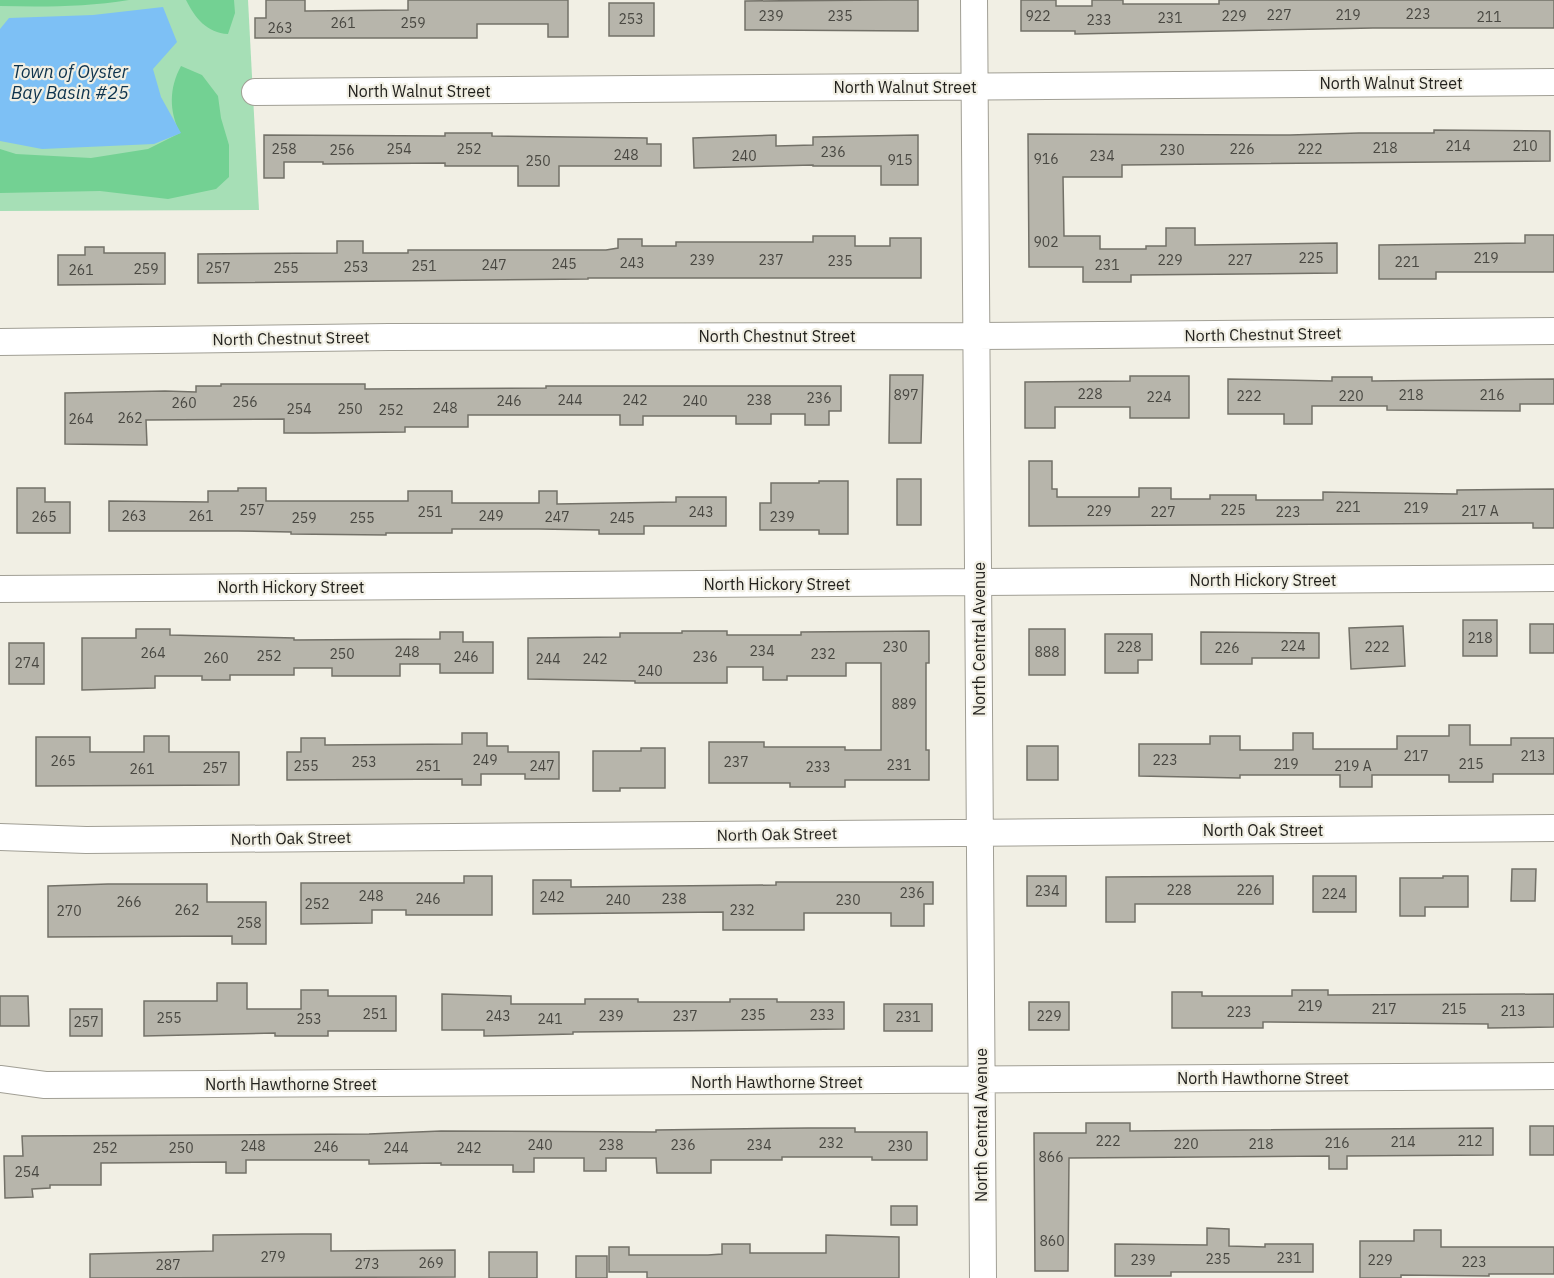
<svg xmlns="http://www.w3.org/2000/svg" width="1554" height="1278" font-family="'IBM Plex Sans',sans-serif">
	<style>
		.green { fill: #a6dfb6 }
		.forest { fill: #73d193 }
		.water { fill: #7dc0f5 }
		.building { fill: #b7b5ab; stroke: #737168; stroke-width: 1.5 }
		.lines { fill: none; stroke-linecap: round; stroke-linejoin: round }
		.minor-casing { stroke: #a19f95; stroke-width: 28 }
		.minor { stroke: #fff; stroke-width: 26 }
		.labels { text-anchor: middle; stroke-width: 4.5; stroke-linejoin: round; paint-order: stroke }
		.number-label { font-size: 14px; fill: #494842 }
		.street-label { font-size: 16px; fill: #24231f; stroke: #f1efe4 }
		.water-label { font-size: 18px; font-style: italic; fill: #0e334d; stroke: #f1efe4 }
	</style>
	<rect width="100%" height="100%" fill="#f1efe4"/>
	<!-- green -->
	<path class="green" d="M0 0H248L259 210 0 211Z"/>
	<!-- forest -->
	<path class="forest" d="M0 0H129C86 7 43 7 0 6Z
		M186 0H234L235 13 228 34C207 33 195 18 186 0Z
		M181 66 202 75 218 96 221 118 229 145V177L216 189 168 199 100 191 0 193V149L16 154 91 158 148 149 180 133C169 111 169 88 181 66Z"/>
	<!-- water -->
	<path class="water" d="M163 7 177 42 153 69 161 97 181 133 154 144 42 149 0 141V29L9 18 93 15Z"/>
	<!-- building -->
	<path class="building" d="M266 0H305V11L408 10V0H568V37H548V24H477V38H255V18H266Z
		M888 0H918V31L745 30V1Z
		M1021 0H1056V6H1092V0H1123V4H1219V0H1554V28H1373L1075 34V31H1021Z
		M609 3H654V36H609Z
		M1434 130 1550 131V161L1122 165V177H1063L1064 236H1100V249H1146V246H1166V228H1195V245L1337 243V273L1131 275V282H1083V267H1029L1028 134 1290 135 1359 133H1434Z
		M445 133H492V136L647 138V144H661V166H559V186H518V166H445V163L323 164V162H284V178H264V135L445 136Z
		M776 135V146L813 145V137L918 135V185H881V166H813V165L694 168 693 138Z
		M1525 235H1554V272H1436V279H1379V245L1525 243Z
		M813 236H855V246H890V238H921V278H588V279L198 283V254L337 253V241H363V253H408V250H606L618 248V239H642V246H676V242H813Z
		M85 247H104V253H165V284L58 285V255H85Z
		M890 375H923L921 443H889Z
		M1130 376H1189V418H1130V407H1055V428H1025V382L1130 381Z
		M1332 377H1372V381L1554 379V404H1520V411L1387 410V406H1312V424H1284V414H1228V379L1332 381Z
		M221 384H365V389L546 388V386H841V411H829V425H805V414H771V424H736V416H643V425H620V415H468V427H405V432L313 433H284V419L146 420 147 445 65 444V393L165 391 196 392V386H221Z
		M1029 461H1052V489H1057V497H1139V488H1171V499H1210V495H1256V500H1323V492L1457 494V490L1554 489V528H1533V523L1029 526Z
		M897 479H921V525H897Z
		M819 481H848V534H819V530H760V503H771V483H819Z
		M17 488H45V502H70V533H17Z
		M238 488H266V501H408V491H452V503H539V491H557V504L676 502V497H726V526H644V534H599V530L539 529H452V533H386V535L291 534V532L238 531H109V501L208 502V491H238Z
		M1463 620H1497V656H1463Z
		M1530 624H1554V653H1530Z
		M1403 626 1405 666 1351 669 1349 628Z
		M136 629H170V635L294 638V640L440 639V632H463V642H493V673H440V664H400V676H332V668H294V675H230V680H202V676H155V688L82 690V638H136Z
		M1029 629H1065V675H1029Z
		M682 631H727V635H801V632L929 631V663H926V750H929V780H845V787H790V783H709V742H764V747H845V750H881V663H846V676H787V680H763V667H727V683H635V681L528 679V638L620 637V633H682Z
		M1201 632 1319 633V658H1252V664H1201Z
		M1105 634H1152V660H1138V673H1105Z
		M9 643H44V684H9Z
		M1449 725H1470V745H1511V738H1554V774H1493V782H1449V775H1372V787H1340V775H1240V778L1139 776V744H1210V736H1240V750H1293V733H1313V749H1397V736H1449Z
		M462 733H487V746H508V752H559V779H525V774H481V785H462V779L287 780V752H301V738H325V745L462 744Z
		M144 736H169V752H239V785L36 786V737H90V752H144Z
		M1027 746H1058V780H1027Z
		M641 748H665V788H620V791H593V751H641Z
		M1512 869H1536L1535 901H1511Z
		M464 876H492V915H406V910H372V923L301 924V883H464Z
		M1027 876H1066V906H1027Z
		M1273 876V904H1135V922H1106V877Z
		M1313 876H1356V912H1313Z
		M1443 876H1468V907H1425V916H1400V878H1443Z
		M533 880H571V887L776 885V882H933V904H924V926H891V913H804V930H723V912L533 914Z
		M108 884H207V902H266V944H232V936L48 937V886Z
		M217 983H247V1009H301V990H328V996H396V1031H328V1036H275V1033L144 1036V1001H217Z
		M1292 990H1328V995L1554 994V1027L1488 1028V1024L1263 1022V1028H1172V992H1202V996H1292Z
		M442 994 511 996V1004H585V999H638V1002H730V999H777V1002H844V1029L573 1032V1034L484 1036V1030H442Z
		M0 996H28L29 1026H0Z
		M1029 1002H1069V1030H1029Z
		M884 1004H932V1031H884Z
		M70 1009H102V1036H70Z
		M1086 1123H1130V1131L1493 1128V1155L1347 1156V1169H1329V1156L1069 1158 1068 1271H1035L1034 1133H1086Z
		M1530 1126H1554V1155H1530Z
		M808 1128H855V1132H927V1160H872V1157H782V1160H711V1173H657L656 1158H606V1171H584V1158H534V1172H513V1165H441V1163L369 1164V1160H246V1173H226V1162L101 1163V1185H50V1188L32 1189 33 1197 5 1198 4 1156H23L22 1136 369 1134 441 1131 656 1132V1130Z
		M891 1206H917V1225H891Z
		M1207 1228 1229 1229V1246L1265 1247V1244H1313V1272H1171V1276H1115V1244L1207 1245Z
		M1414 1230H1441V1247H1554V1274H1489V1276L1401 1275V1278H1360V1241H1414Z
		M303 1234H331V1251L455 1250V1277L90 1278V1254L213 1251V1235Z
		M826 1235 899 1237V1278H647V1272H609V1247H629V1255H708L722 1254V1244H750V1253H826Z
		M489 1252H537V1278H489Z
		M576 1256H607V1278H576Z"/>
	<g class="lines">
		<!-- minor casing -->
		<g class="minor-casing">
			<path id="minor" d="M974 0 983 1278
				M255 92 1554 82
				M0 342 389 337 976 336 1554 331
				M0 589 1554 578
				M0 837 86 840 1554 828
				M0 1079 45 1085 1554 1076"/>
		</g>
		<!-- minor -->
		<use href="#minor" class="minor"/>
	</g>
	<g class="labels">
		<!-- number labels -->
		<g class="number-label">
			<text x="1418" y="19">223</text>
			<text x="1279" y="20">227</text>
			<text x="1348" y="20">219</text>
			<text x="771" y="21">239</text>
			<text x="840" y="21">235</text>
			<text x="1038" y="21">922</text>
			<text x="1234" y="21">229</text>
			<text x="1489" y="22">211</text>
			<text x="1170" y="23">231</text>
			<text x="631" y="24">253</text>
			<text x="1099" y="25">233</text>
			<text x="343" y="28">261</text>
			<text x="413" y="28">259</text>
			<text x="280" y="33">263</text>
			<text x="1458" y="151">214</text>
			<text x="1525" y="151">210</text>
			<text x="1385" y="153">218</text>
			<text x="284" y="154">258</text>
			<text x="399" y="154">254</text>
			<text x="469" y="154">252</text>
			<text x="1242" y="154">226</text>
			<text x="1310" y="154">222</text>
			<text x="342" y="155">256</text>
			<text x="1172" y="155">230</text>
			<text x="833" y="157">236</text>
			<text x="626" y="160">248</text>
			<text x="744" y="161">240</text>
			<text x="1102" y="161">234</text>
			<text x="1046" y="164">916</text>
			<text x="900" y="165">915</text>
			<text x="538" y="166">250</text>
			<text x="1046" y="247">902</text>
			<text x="1311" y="263">225</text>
			<text x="1486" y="263">219</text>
			<text x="702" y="265">239</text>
			<text x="771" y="265">237</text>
			<text x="1170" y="265">229</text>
			<text x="1240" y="265">227</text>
			<text x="840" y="266">235</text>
			<text x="1407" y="267">221</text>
			<text x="632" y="268">243</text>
			<text x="564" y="269">245</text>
			<text x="494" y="270">247</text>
			<text x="1107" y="270">231</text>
			<text x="424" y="271">251</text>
			<text x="356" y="272">253</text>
			<text x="218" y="273">257</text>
			<text x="286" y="273">255</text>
			<text x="146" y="274">259</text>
			<text x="81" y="275">261</text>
			<text x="1090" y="399">228</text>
			<text x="906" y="400">897</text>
			<text x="1411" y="400">218</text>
			<text x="1492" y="400">216</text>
			<text x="1249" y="401">222</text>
			<text x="1351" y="401">220</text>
			<text x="1159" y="402">224</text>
			<text x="819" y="403">236</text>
			<text x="570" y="405">244</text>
			<text x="635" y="405">242</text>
			<text x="759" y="405">238</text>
			<text x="509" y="406">246</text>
			<text x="695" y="406">240</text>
			<text x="245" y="407">256</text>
			<text x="184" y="408">260</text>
			<text x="445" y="413">248</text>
			<text x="299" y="414">254</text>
			<text x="350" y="414">250</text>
			<text x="391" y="415">252</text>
			<text x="130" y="423">262</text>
			<text x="81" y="424">264</text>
			<text x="1348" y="512">221</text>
			<text x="1416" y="513">219</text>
			<text x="252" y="515">257</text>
			<text x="1233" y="515">225</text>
			<text x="1099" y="516">229</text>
			<text x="1480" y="516">217 A</text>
			<text x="430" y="517">251</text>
			<text x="701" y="517">243</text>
			<text x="1163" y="517">227</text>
			<text x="1288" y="517">223</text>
			<text x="134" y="521">263</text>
			<text x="201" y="521">261</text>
			<text x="491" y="521">249</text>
			<text x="44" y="522">265</text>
			<text x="557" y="522">247</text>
			<text x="782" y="522">239</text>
			<text x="304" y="523">259</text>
			<text x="362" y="523">255</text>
			<text x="622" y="523">245</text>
			<text x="1480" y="643">218</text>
			<text x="1293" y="651">224</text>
			<text x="895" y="652">230</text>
			<text x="1129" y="652">228</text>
			<text x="1377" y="652">222</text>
			<text x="1227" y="653">226</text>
			<text x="762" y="656">234</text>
			<text x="407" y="657">248</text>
			<text x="1047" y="657">888</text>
			<text x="153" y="658">264</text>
			<text x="342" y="659">250</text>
			<text x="823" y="659">232</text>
			<text x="269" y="661">252</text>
			<text x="466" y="662">246</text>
			<text x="705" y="662">236</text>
			<text x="216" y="663">260</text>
			<text x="548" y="664">244</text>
			<text x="595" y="664">242</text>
			<text x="27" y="668">274</text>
			<text x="650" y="676">240</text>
			<text x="904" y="709">889</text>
			<text x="1416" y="761">217</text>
			<text x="1533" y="761">213</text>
			<text x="485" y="765">249</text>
			<text x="1165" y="765">223</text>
			<text x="63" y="766">265</text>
			<text x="364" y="767">253</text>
			<text x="736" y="767">237</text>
			<text x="1286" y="769">219</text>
			<text x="1471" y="769">215</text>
			<text x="899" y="770">231</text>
			<text x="306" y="771">255</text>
			<text x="428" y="771">251</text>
			<text x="542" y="771">247</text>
			<text x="1353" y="771">219 A</text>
			<text x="818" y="772">233</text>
			<text x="215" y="773">257</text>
			<text x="142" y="774">261</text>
			<text x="1179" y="895">228</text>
			<text x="1249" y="895">226</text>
			<text x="1047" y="896">234</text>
			<text x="912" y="898">236</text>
			<text x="1334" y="899">224</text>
			<text x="371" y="901">248</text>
			<text x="552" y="902">242</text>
			<text x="428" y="904">246</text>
			<text x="674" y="904">238</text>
			<text x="618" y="905">240</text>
			<text x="848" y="905">230</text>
			<text x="129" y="907">266</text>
			<text x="317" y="909">252</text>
			<text x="187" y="915">262</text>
			<text x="742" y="915">232</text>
			<text x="69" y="916">270</text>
			<text x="249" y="928">258</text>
			<text x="1310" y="1011">219</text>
			<text x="1384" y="1014">217</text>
			<text x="1454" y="1014">215</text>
			<text x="1513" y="1016">213</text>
			<text x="1239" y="1017">223</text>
			<text x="375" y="1019">251</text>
			<text x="753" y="1020">235</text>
			<text x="822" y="1020">233</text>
			<text x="498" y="1021">243</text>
			<text x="611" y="1021">239</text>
			<text x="685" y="1021">237</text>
			<text x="1049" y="1021">229</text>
			<text x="908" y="1022">231</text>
			<text x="169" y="1023">255</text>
			<text x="309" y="1024">253</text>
			<text x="550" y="1024">241</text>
			<text x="86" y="1027">257</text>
			<text x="1108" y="1146">222</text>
			<text x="1470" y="1146">212</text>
			<text x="1403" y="1147">214</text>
			<text x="831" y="1148">232</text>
			<text x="1337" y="1148">216</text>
			<text x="1186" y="1149">220</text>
			<text x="1261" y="1149">218</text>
			<text x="540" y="1150">240</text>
			<text x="611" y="1150">238</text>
			<text x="683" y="1150">236</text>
			<text x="759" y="1150">234</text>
			<text x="253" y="1151">248</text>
			<text x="900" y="1151">230</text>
			<text x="326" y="1152">246</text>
			<text x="105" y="1153">252</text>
			<text x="181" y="1153">250</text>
			<text x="396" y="1153">244</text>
			<text x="469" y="1153">242</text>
			<text x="1051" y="1162">866</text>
			<text x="27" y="1177">254</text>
			<text x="1052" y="1246">860</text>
			<text x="273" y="1262">279</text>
			<text x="1289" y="1263">231</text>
			<text x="1218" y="1264">235</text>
			<text x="1143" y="1265">239</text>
			<text x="1380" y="1265">229</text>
			<text x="1474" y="1267">223</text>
			<text x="431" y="1268">269</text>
			<text x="367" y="1269">273</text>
			<text x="168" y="1270">287</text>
		</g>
		<!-- street labels -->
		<g class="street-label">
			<text x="1391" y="89">North Walnut Street</text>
			<text x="905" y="93">North Walnut Street</text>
			<text x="419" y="97">North Walnut Street</text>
			<text transform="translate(1263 334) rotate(-1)" y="6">North Chestnut Street</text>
			<text x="777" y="342">North Chestnut Street</text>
			<text transform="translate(291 338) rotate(-1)" y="6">North Chestnut Street</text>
			<text x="1263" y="586">North Hickory Street</text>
			<text x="777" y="590">North Hickory Street</text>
			<text x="291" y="593">North Hickory Street</text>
			<text transform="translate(979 639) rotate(-90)" y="6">North Central Avenue</text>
			<text x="1263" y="836">North Oak Street</text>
			<text transform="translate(777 834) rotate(-1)" y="6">North Oak Street</text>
			<text transform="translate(291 838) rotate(-1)" y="6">North Oak Street</text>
			<text x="1263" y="1084">North Hawthorne Street</text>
			<text x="777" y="1088">North Hawthorne Street</text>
			<text x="291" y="1090">North Hawthorne Street</text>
			<text transform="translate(981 1125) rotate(-90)" y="6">North Central Avenue</text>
		</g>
		<!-- water labels -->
		<g class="water-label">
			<text x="70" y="78">Town of Oyster<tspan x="70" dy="21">Bay Basin #25</tspan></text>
		</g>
	</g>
</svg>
